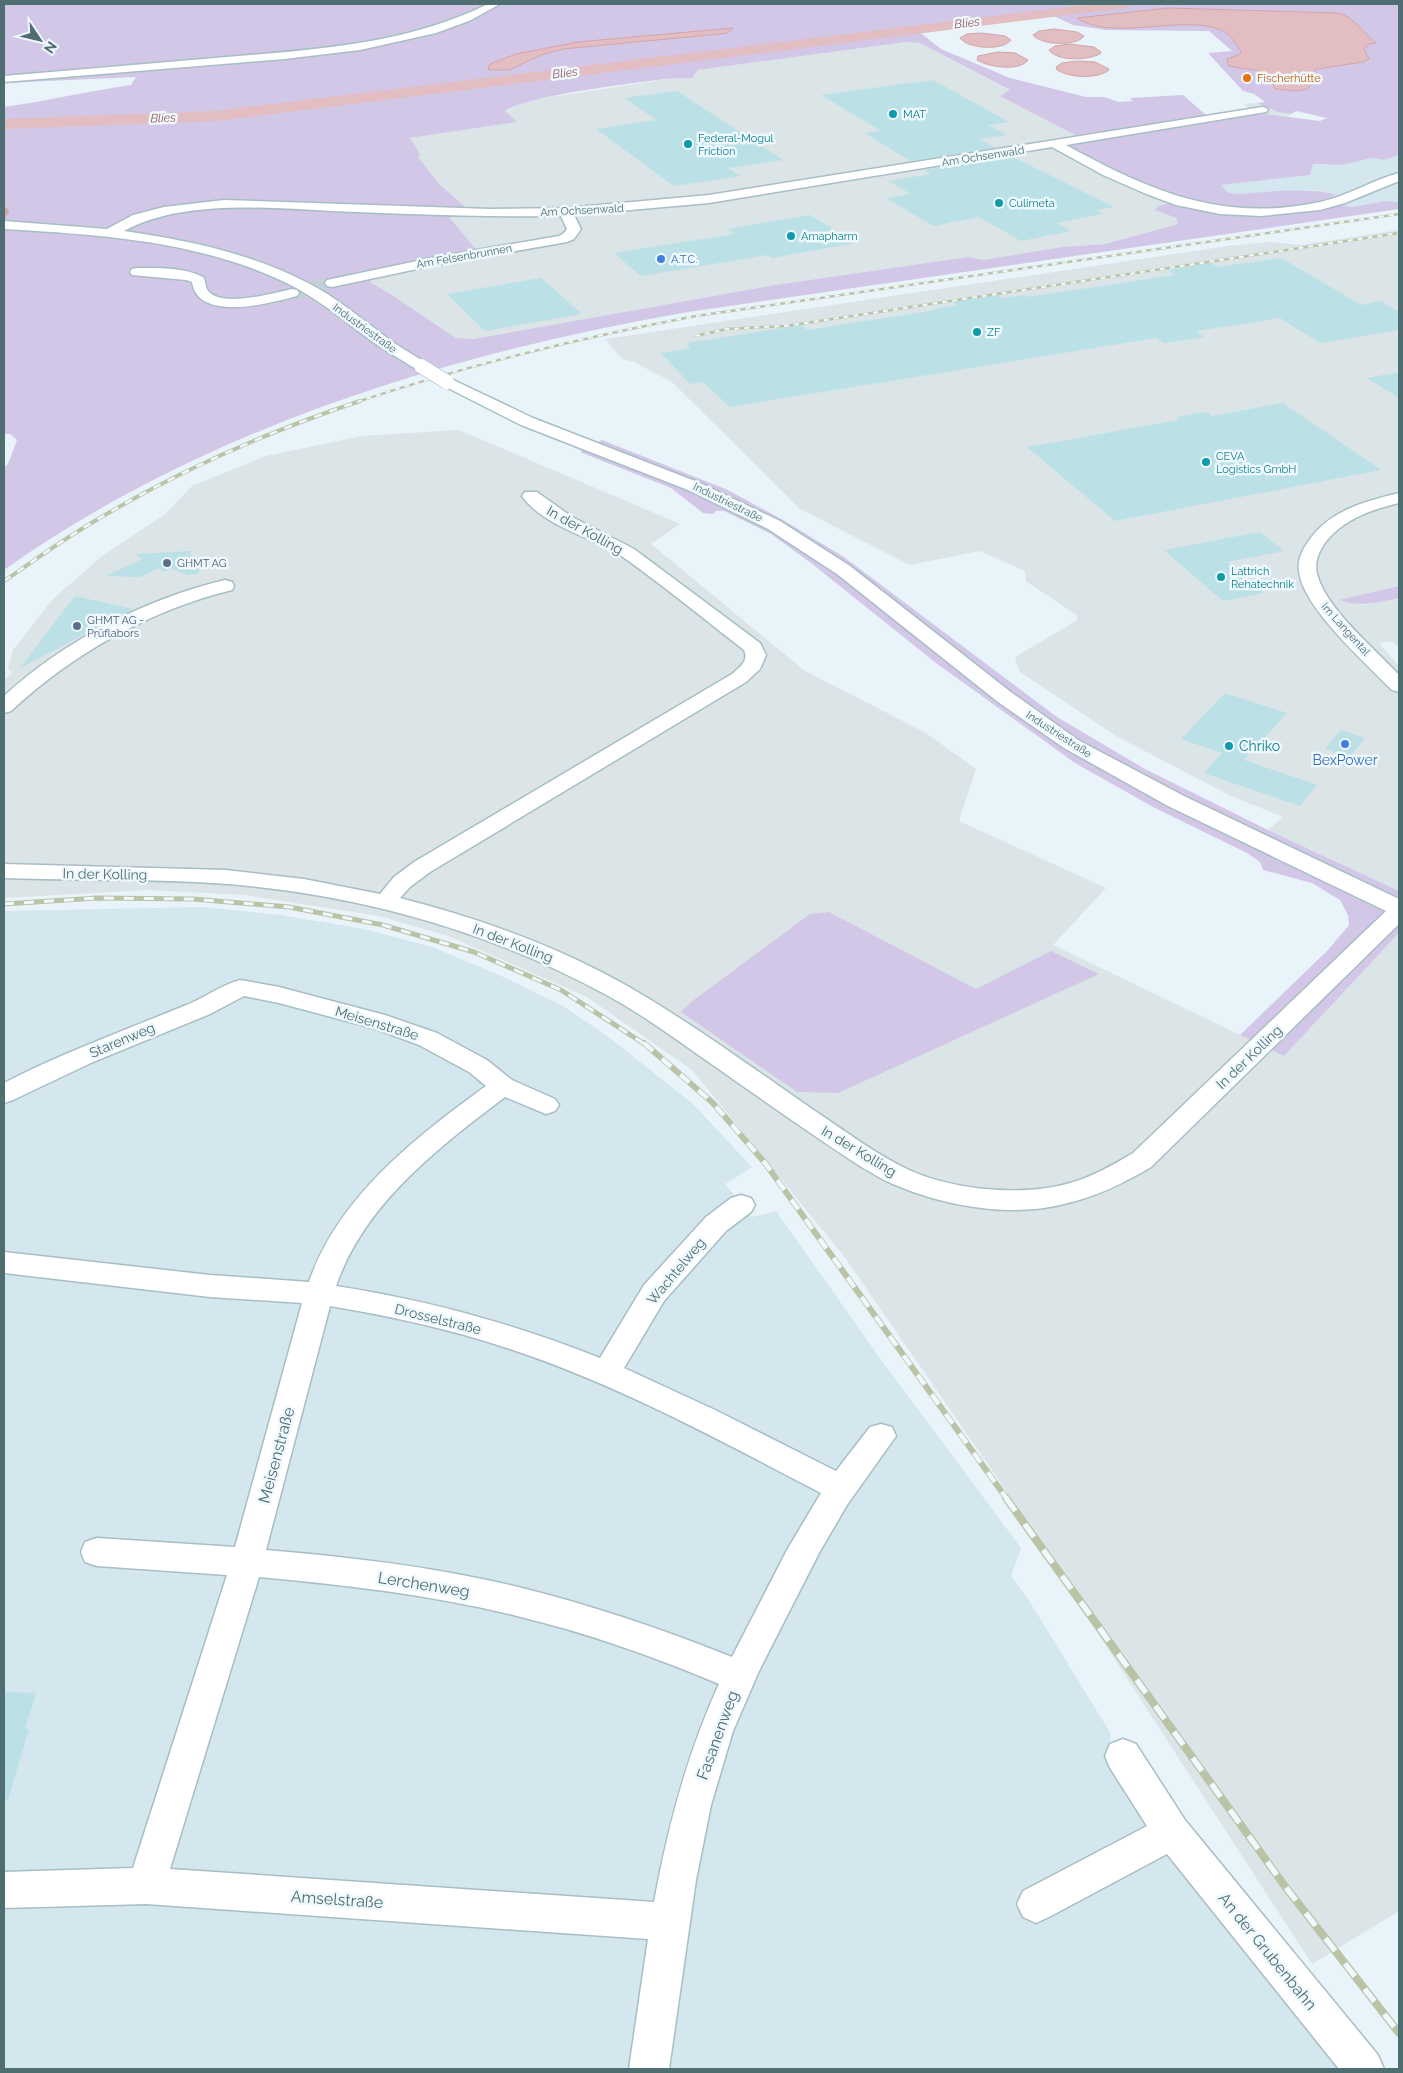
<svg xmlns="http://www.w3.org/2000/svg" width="1403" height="2073" font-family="Raleway,sans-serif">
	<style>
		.residential { fill: #d4e6ee }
		.industrial { fill: #dbe4e6 }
		.green { fill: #d2c7e7; fill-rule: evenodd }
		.water { fill: #e2bec2; stroke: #d3a5a9 }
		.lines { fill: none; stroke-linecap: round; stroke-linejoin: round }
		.stream { stroke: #d3a5a9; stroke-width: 4 }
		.river { fill: #e2bec2; fill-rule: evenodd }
		.building { fill: #bbe0e6 }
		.minor-tunnel { stroke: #c2d2d8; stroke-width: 14; stroke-dasharray: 14 7; stroke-linecap: butt }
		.minor-casing { stroke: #a7bec4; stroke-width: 3 }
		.minor { fill: #fff; fill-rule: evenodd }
		.rail-far4-casing { stroke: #bbc3a7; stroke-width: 2.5 }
		.rail-far3-casing { stroke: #bbc3a7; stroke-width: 4 }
		.rail-far2-casing { stroke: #bbc3a7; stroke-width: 5 }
		.rail-far1-casing { stroke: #bbc3a7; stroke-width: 6 }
		.rail-casing { stroke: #bbc3a7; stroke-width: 8 }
		.rail-far4 { stroke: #eef8fd; stroke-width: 2; stroke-dasharray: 5; stroke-linecap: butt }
		.rail-far3 { stroke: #eef8fd; stroke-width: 2.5; stroke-dasharray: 8; stroke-linecap: butt }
		.rail-far2 { stroke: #eef8fd; stroke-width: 3; stroke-dasharray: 10; stroke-linecap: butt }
		.rail-far1 { stroke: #eef8fd; stroke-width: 4.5; stroke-dasharray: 12; stroke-linecap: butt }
		.rail { stroke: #eef8fd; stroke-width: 5.5; stroke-dasharray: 16; stroke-linecap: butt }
		.minor-bridge-casing { stroke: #a7bec4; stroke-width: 15; stroke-linecap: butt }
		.minor-bridge { stroke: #fff; stroke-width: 14 }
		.food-dot { fill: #e8710a; stroke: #eef8fd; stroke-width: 2 }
		.culture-dot { fill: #0f9aa8; stroke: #eef8fd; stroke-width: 2 }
		.shop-dot { fill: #3f7fe0; stroke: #eef8fd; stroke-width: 2 }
		.service-dot { fill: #5c6f8a; stroke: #eef8fd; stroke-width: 2 }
		.labels { text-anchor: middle; stroke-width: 5; stroke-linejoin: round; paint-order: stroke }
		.far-food-label { font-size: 11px; fill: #c56008; stroke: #eef8fd; text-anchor: start }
		.far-culture-label { font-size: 11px; fill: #0d838f; stroke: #eef8fd; text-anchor: start }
		.far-street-label { font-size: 11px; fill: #4e6e72; stroke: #eef8fd }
		.far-shop-label { font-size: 11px; fill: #366cbe; stroke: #eef8fd; text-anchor: start }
		.far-service-label { font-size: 11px; fill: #4e5e75; stroke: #eef8fd; text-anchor: start }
		.far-water-label { font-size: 12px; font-style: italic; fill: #975459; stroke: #eef8fd }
		.street-label { font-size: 14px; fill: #4e6e72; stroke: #eef8fd }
		.culture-label { font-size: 14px; fill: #0d838f; stroke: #eef8fd; text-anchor: start }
		.shop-label { font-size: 14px; fill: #366cbe; stroke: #eef8fd }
		.near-street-label { font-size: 16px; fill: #4e6e72; stroke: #eef8fd }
	</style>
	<rect width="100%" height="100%" fill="#e8f4fa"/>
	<!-- residential -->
	<path class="residential" d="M1399 155V202L1386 201 1352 207 1322 201 1336 194 1327 192 1309 190 1237 194 1227 192 1220 185 1310 175 1312 164 1342 165 1372 158 1384 160Z
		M204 907 281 915 364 929 432 947 497 974 563 1006 610 1038 693 1104 752 1167 725 1184 752 1217 776 1211 882 1361 1021 1548 1011 1576 1028 1599 1111 1734 1108 1757 1340 2069H4V911Z"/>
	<!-- industrial -->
	<path class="industrial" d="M906 42 920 43 1011 91 1002 94 1079 137 1244 110 1247 108 1244 104 1257 103 1278 112 1291 114 1288 116 1267 114 1180 199 1156 210 1176 218 1178 224 1105 244 1062 247 983 260 968 257 775 285 473 339 456 338 392 295 370 282 374 272 476 251 450 218V209L477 207H467L439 184 418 157 420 154 410 138 516 122 505 111 510 106 538 99 668 79H685L696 74 698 70Z
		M1399 230V586L1340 600 1362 605 1399 598V647L1390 641 1379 643 1399 666V891L1268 830 1283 817 1231 796 1116 736 1019 671 1015 657 1076 621 1078 616 1026 581 1025 571 980 551 910 565 800 509 672 382 634 362 622 359 605 339 1228 246 1269 242 1301 245Z
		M459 430 680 524 651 544 805 671 926 733 976 769 959 821 1106 888 1053 945 1284 1056 1399 933V1911L1312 1964 996 1476 844 1256 692 1070 587 997 448 936 379 916 245 895 147 890 4 898V680L12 674 8 668 13 650 53 599 102 556 164 515 192 486 266 456 362 436Z"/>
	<!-- green -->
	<path class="green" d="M4 4H1399V155L1384 160 1372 158 1342 165 1313 164 1310 175 1221 185 1227 192 1237 194C1269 192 1304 187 1336 194L1324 202 1352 207 1386 201 1399 202V209L688 312C448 354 205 428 4 570V468L8 464 17 440 10 434H4V107C47 101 88 91 131 85L136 77 4 83ZM1049 14 1073 25 1106 30 1209 31 1232 51 1208 53 1243 91 1254 94 1265 102 1257 103 1278 112 1291 114 1296 111 1327 118 1320 121 1267 114 1253 115 1073 145 1070 147 1072 150 1179 200 1159 206 1155 210 1176 218 1178 224 1105 244 1062 247 983 260 968 257 775 285 473 339 456 338 392 295 370 282 374 271 477 251 450 218V209L479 208 466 207 439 184 418 157 420 154 410 138 517 122 505 111C520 97 639 82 666 79 675 78 684 79 692 78L698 70 906 42 920 43 1010 90 1000 96 1079 137 1207 116 1183 95 1130 98 1133 101 1119 102 1104 97H1086L1010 78 941 49 917 30ZM727 33 563 49 541 55 509 70 516 54 579 42Z
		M602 440 728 490 783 520 844 557 1057 717 1145 769 1268 830 1399 891V933L1284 1056 1240 1035 1328 950 1349 925 1348 915 1340 900 1312 883 1263 870 1260 862 1247 853 1153 807 1075 763 936 663 811 563 771 534 724 511H716L713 514 703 513 671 488 580 452Z
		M1399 586V598C1378 602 1360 608 1339 600Z
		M829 912 976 989 1051 951 1099 974 838 1093 797 1092 681 1012 691 1002 810 914Z"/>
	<!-- water -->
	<path class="water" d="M1168 8 1339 13C1356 19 1362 32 1376 43L1369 44 1364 49 1369 59 1363 62 1317 69 1312 73V81L1308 89 1295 91 1275 89C1264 63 1249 73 1228 65L1227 59 1240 54 1241 51C1236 45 1232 37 1226 33 1223 30 1216 29 1212 27 1173 18 1109 40 1077 18Z
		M733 28 727 33 719 34 563 49 541 55 509 70H488L490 64 516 54 578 42Z
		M1054 29 1077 32 1084 36C1076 47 1041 45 1033 35L1039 31Z
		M982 33 1005 36 1011 40C1003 51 968 49 960 38L967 34Z
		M1070 44 1094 47 1101 52 1100 54C1087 60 1058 62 1049 50L1055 46Z
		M998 52 1015 53 1028 60C1019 72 988 67 977 60L978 56Z
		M1077 61 1095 62 1109 69 1108 71C1094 79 1071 78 1057 70L1056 67 1062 63Z"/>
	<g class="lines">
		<!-- stream -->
		<path class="stream" d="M4 209 7 211 4 216"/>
		<!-- river -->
		<path class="river" d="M1092 4H1132L1130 7 1125 8 216 121 4 129V119L216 111Z"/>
	</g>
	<!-- building -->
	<path class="building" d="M933 80 1009 122 988 125 1007 135 979 139 996 148 910 161 865 133 881 131 821 95Z
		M677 91 783 160 728 168 740 176 674 186 596 129 657 120 624 98Z
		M1011 156 1114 207 1096 210 1103 214 1056 223 1071 231 1021 241 979 217 933 226 886 198 911 194 888 181 931 174 924 170Z
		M810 215 855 243 772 258 767 255 641 276 614 253 735 234 728 229Z
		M1281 258 1361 305 1381 301 1399 312V330L1320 343 1280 318 1196 331 1204 337 1164 343 1156 338 730 407 703 382 690 384 661 353 691 348 686 343 802 325 807 330 936 310 934 309 957 305 953 302 999 295 1003 298 1025 295 1027 297 1175 275 1168 270 1211 263 1217 267Z
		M541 278 582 314 485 331 447 294Z
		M1399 372V398L1367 378Z
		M1283 403 1381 470 1115 521 1027 447 1180 420 1176 417 1207 412 1212 416Z
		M1260 532 1284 551 1227 562 1264 593 1223 601 1164 550Z
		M193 551 189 554 201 561 198 574 186 575 172 568 164 572 158 568 140 577 106 576 142 559 135 554Z
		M75 596 133 609 20 668Z
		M1225 693 1287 713 1244 760 1317 785 1300 806 1204 773 1222 753 1181 739Z
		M1341 730 1365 738 1350 757 1325 749Z
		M4 1692 36 1693 25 1729H29L8 1800 4 1799Z"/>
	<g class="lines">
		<!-- minor-tunnel -->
		<path class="minor-tunnel" d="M292 293 332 283"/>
		<!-- minor casing -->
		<g class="minor-casing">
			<path id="minor" d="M488 4H500L469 21 436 33 360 50 284 59 4 82V76C74 70 145 64 215 58 308 50 403 46 488 4Z
				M1262 107 1266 108 1268 110 1266 112 1066 145C1150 191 1222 223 1320 202 1348 196 1372 180 1399 173V181L1345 203 1320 210 1261 216 1220 214 1176 205 1144 193 1103 175 1052 147 709 203 574 215 581 229 574 239 567 242 436 265 332 287 327 286 325 283 327 280 436 257 559 236 564 233 567 229 561 216C493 217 425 215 356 212 284 210 189 196 124 231 187 240 249 253 306 282 338 298 365 322 394 343 404 350 416 356 426 363L429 366 426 369 421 371C413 368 405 362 398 358 363 338 334 309 298 289 208 241 104 235 4 229V221L107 229 133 215 164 207 224 200 490 209 566 208 709 195Z
				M137 268C159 268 183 267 203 277 206 282 205 287 208 291 222 308 274 293 292 289L297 290 299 293 297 296C271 303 198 323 192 282L186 280 132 275 130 272 132 269Z
				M447 377 533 418 700 483 780 521 850 566 1012 693 1078 740 1184 796 1399 899V924L1151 1167C1124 1183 1096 1197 1064 1204 1009 1218 944 1206 893 1184 882 1180 873 1173 863 1168 814 1136 767 1103 720 1070 681 1043 644 1015 603 993 486 930 360 895 228 884 154 878 79 881 4 878V864L226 870 304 879 380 894 394 877 414 862 732 674C740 667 749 661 744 650 704 619 664 586 623 557 592 536 545 528 522 496L525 492H537L572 517 634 549 760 643 766 655 760 669 746 682 430 872 410 887 400 898C482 919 563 948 636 991 697 1027 754 1069 812 1109 844 1130 875 1154 909 1170 953 1190 1023 1197 1070 1183 1092 1177 1113 1165 1133 1153L1386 911 1168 806 1064 748 998 702 837 574 768 529 688 490 521 425 442 385 439 382 442 379Z
				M1399 493V503C1375 509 1352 516 1334 533 1323 543 1313 559 1317 574 1326 609 1375 649 1399 675V692L1392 690C1367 664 1302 607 1299 571 1297 559 1303 549 1310 539 1331 510 1366 501 1399 493Z
				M225 580 232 582 234 586 232 590C150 610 72 654 11 711L4 713V696C64 641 145 599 225 580Z
				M240 980 279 987 385 1015 437 1033 487 1060 512 1080 555 1099 559 1105 555 1111 546 1114 505 1097C439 1147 364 1204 336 1286 427 1300 515 1324 600 1358L644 1285 706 1217 731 1198 741 1195 751 1198 755 1205 751 1212 726 1231 664 1301 624 1368 715 1410 836 1471 870 1427 881 1424 892 1427 896 1436 847 1505 819 1553 759 1671 733 1731 711 1805 696 1880 669 2069H629L648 1939 146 1904 4 1908V1872L133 1868 227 1575 97 1566 85 1562 81 1552 85 1542 97 1538 235 1547 302 1303 210 1297 4 1273V1252L210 1275 309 1282C338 1197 416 1137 486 1086L469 1072 419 1045 376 1029 279 1003 244 996 210 1014 93 1062 13 1100 4 1103V1083C62 1053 123 1031 184 1006 203 999 221 985 240 980ZM330 1306C390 1316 450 1329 507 1348 617 1384 719 1440 821 1493L787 1550 732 1657C662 1629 591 1605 518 1587 436 1567 351 1557 266 1550ZM259 1577C345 1585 433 1595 517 1616 587 1633 653 1656 719 1684 687 1754 668 1826 654 1902L170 1869Z
				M1123 1739 1136 1744 1185 1820 1378 2055 1384 2069H1339L1167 1854 1049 1917 1036 1923 1023 1917 1017 1904 1023 1891 1147 1826 1110 1768 1105 1756 1110 1744Z"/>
		</g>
		<!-- minor -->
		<use href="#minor" class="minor"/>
		<!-- rail-far4 casing -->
		<g class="rail-far4-casing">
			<path id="rail-far4" d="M695 336 727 329 786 326 1399 233
				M357 402C470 364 579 338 696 316L1399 214"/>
		</g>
		<!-- rail-far3 casing -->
		<g class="rail-far3-casing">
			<path id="rail-far3" d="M4 581C29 564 54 546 80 530 167 476 264 433 360 401"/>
		</g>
		<!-- rail-far2 casing -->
		<g class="rail-far2-casing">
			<path id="rail-far2" d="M4 904 97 898 193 899 289 907 383 925 474 952 561 990 646 1045"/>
		</g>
		<!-- rail-far1 casing -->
		<g class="rail-far1-casing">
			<path id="rail-far1" d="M644 1043 713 1103 765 1163 1007 1499"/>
		</g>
		<!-- rail casing -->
		<g class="rail-casing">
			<path id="rail" d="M1006 1498 1284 1885 1399 2033"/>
		</g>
		<!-- rail-far4 -->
		<use href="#rail-far4" class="rail-far4"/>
		<!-- rail-far3 -->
		<use href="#rail-far3" class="rail-far3"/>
		<!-- rail-far2 -->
		<use href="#rail-far2" class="rail-far2"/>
		<!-- rail-far1 -->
		<use href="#rail-far1" class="rail-far1"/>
		<!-- rail -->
		<use href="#rail" class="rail"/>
		<!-- minor-bridge casing -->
		<g class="minor-bridge-casing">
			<path id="minor-bridge" d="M421 366 447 382"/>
		</g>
		<!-- minor-bridge -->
		<use href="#minor-bridge" class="minor-bridge"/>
	</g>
	<!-- markers -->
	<circle class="food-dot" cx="1247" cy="78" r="5"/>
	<g class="culture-dot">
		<circle cx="893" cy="114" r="5"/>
		<circle cx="688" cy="144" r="5"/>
		<circle cx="999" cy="203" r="5"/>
		<circle cx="791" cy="236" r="5"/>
		<circle cx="977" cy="332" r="5"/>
		<circle cx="1206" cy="462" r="5"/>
		<circle cx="1221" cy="577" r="5"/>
		<circle cx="1229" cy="746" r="5"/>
	</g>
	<g class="shop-dot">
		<circle cx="661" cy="259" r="5"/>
		<circle cx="1345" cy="744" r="5"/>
	</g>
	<g class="service-dot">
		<circle cx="167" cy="563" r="5"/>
		<circle cx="77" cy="626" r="5"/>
	</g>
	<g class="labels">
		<!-- far-food labels -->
		<g class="far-food-label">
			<text x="1257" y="82">Fischerhütte</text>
		</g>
		<!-- far-culture labels -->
		<g class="far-culture-label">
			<text x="903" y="118">MAT</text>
			<text x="698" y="142">Federal-Mogul<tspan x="698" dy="13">Friction</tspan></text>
			<text x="1009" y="207">Culimeta</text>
			<text x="801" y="240">Amapharm</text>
			<text x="987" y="336">ZF</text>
			<text x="1216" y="460">CEVA<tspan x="1216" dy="13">Logistics GmbH</tspan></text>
			<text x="1231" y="575">Lattrich<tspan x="1231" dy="13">Rehatechnik</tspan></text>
		</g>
		<!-- far-street labels -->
		<g class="far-street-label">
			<text transform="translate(983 156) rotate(-9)" y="4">Am Ochsenwald</text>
			<text transform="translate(582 210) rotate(-3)" y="4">Am Ochsenwald</text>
			<text transform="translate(464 256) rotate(-10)" y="4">Am Felsenbrunnen</text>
			<text transform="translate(365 328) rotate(36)" y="4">Industriestraße</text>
			<text transform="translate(728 502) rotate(26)" y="4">Industriestraße</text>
			<text transform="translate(1346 629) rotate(48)" y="4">Im Langental</text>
			<text transform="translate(1059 734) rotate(33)" y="4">Industriestraße</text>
		</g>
		<!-- far-shop labels -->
		<g class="far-shop-label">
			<text x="671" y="263">A.T.C.</text>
		</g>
		<!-- far-service labels -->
		<g class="far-service-label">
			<text x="177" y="567">GHMT AG</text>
			<text x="87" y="624">GHMT AG -<tspan x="87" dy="13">Prüflabors</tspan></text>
		</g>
		<!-- far-water labels -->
		<g class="far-water-label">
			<text transform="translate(967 23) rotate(-7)" y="4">Blies</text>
			<text transform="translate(565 73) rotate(-7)" y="4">Blies</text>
			<text transform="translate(163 118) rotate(-2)" y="4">Blies</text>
		</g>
		<!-- street labels -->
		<g class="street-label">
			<text transform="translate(585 530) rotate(29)" y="5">In der Kolling</text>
			<text transform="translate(105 874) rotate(1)" y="5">In der Kolling</text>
			<text transform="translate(513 943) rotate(21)" y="5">In der Kolling</text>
			<text transform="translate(377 1023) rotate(17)" y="5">Meisenstraße</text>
			<text transform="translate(122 1040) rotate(-23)" y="5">Starenweg</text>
			<text transform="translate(1249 1057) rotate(-44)" y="5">In der Kolling</text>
			<text transform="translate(859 1151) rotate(31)" y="5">In der Kolling</text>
			<text transform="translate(676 1271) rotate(-50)" y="5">Wachtelweg</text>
			<text transform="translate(438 1319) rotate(14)" y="5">Drosselstraße</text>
		</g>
		<!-- culture labels -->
		<g class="culture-label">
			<text x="1239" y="751">Chriko</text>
		</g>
		<!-- shop labels -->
		<g class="shop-label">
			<text x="1345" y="765">BexPower</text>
		</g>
		<!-- near-street labels -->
		<g class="near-street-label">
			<text transform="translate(276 1455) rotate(-75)" y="6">Meisenstraße</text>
			<text transform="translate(424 1584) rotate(9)" y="6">Lerchenweg</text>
			<text transform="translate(717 1735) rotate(-70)" y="6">Fasanenweg</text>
			<text transform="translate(337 1899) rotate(4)" y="6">Amselstraße</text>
			<text transform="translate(1268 1951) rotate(51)" y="6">An der Grubenbahn</text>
		</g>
	</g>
	<!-- border -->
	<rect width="1403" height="2073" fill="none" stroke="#4e6e72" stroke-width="10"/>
	<!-- north arrow -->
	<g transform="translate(40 40) rotate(125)" stroke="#eef8fd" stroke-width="4" paint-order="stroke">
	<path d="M0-4L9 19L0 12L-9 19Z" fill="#4e6e72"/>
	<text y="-8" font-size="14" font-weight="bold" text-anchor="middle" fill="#4e6e72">N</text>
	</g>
</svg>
